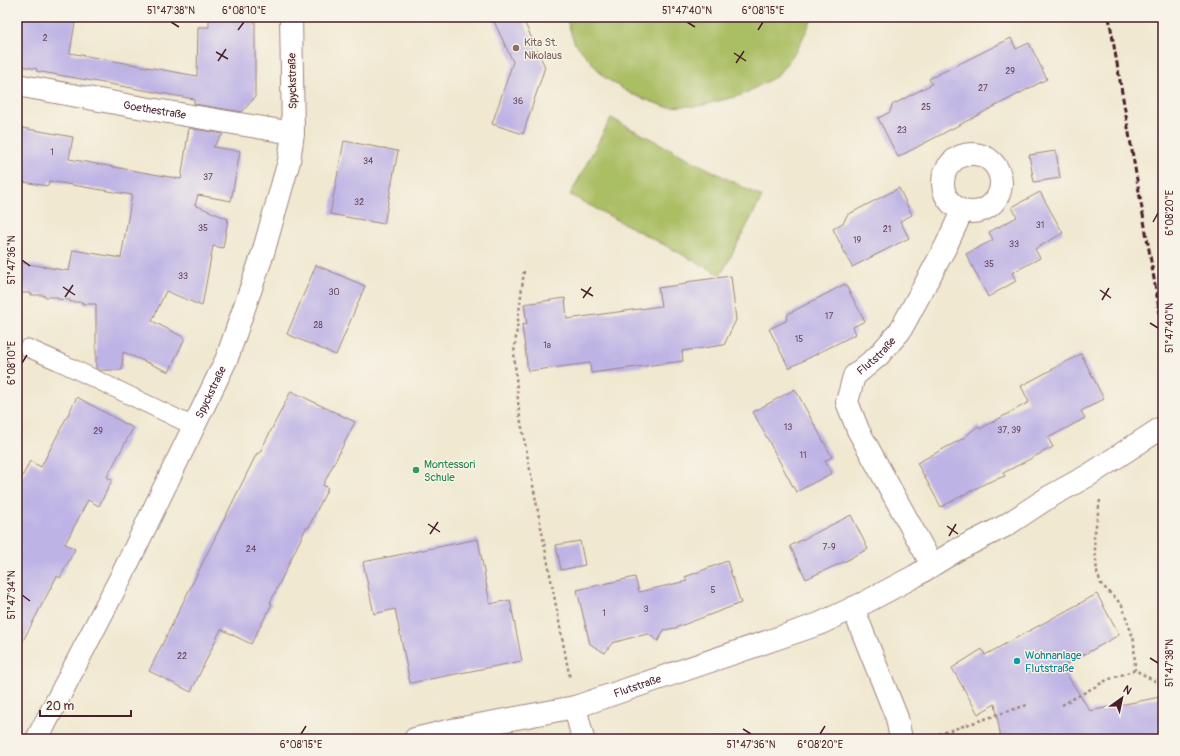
<svg xmlns="http://www.w3.org/2000/svg" width="1180" height="756" font-family="Pangolin,sans-serif">
	<style>
		.green { fill: #aabe63; stroke: #7a6e47 }
		.building { fill: #beb3e5 }
		.lines { fill: none; stroke-linecap: round; stroke-linejoin: round }
		.service-casing { stroke: #9d847e; stroke-width: 19 }
		.minor-casing { stroke: #9d847e; stroke-width: 24 }
		.path { stroke: #9d847e; stroke-width: 2.5; stroke-dasharray: 3 3; stroke-linecap: butt }
		.service { stroke: #fff; stroke-width: 17 }
		.minor { stroke: #fff; stroke-width: 22 }
		.rail { stroke: #4a1f2b; stroke-width: 3; stroke-dasharray: 6 3; stroke-linecap: butt }
		.ticks { fill: none; stroke: #4a1f2b; stroke-width: 1.5 }
		.education-dot { fill: #8d6e63; stroke: #f7f3e8; stroke-width: 1.5 }
		.leisure-dot { fill: #2e9e5b; stroke: #f7f3e8; stroke-width: 1.5 }
		.culture-dot { fill: #0f9aa8; stroke: #f7f3e8; stroke-width: 1.5 }
		.labels { text-anchor: middle; stroke-width: 3; stroke-linejoin: round; paint-order: stroke }
		.number-label { font-size: 9px; fill: #67445a }
		.education-label { font-size: 11px; fill: #785e54; stroke: #f7f3e8; text-anchor: start }
		.street-label { font-size: 11px; fill: #4a1f2b; stroke: #f7f3e8 }
		.leisure-label { font-size: 11px; fill: #27864d; stroke: #f7f3e8; text-anchor: start }
		.culture-label { font-size: 11px; fill: #0d838f; stroke: #f7f3e8; text-anchor: start }
		.neatline { fill: none; stroke: #4a1f2b; stroke-width: 1.5 }
		.ticks-label { font-size: 10px; text-anchor: middle; fill: #4a1f2b }
	</style>
	<rect width="100%" height="100%" fill="#f7f3e8"/>
	<filter id="ink" filterUnits="userSpaceOnUse"><feTurbulence type="fractalNoise" baseFrequency=".025" numOctaves="2"/><feDisplacementMap in="SourceGraphic" scale="8" xChannelSelector="R" yChannelSelector="G"/><feConvolveMatrix kernelMatrix="1 2 1 2 8 2 1 2 1" color-interpolation-filters="sRGB"/></filter>
	<filter id="wash" filterUnits="userSpaceOnUse"><feTurbulence type="fractalNoise" baseFrequency=".012" numOctaves="4" result="noise"/><feDisplacementMap in="SourceGraphic" scale="16" xChannelSelector="R" yChannelSelector="G"/><feGaussianBlur stdDeviation="0.9" result="paint"/><feColorMatrix in="noise" values="0 0 0 0 0 0 0 0 0 0 0 0 0 0 0 0 0 1.4 0 .05"/><feComposite in="paint" operator="in"/></filter>
	<g filter="url(#wash)">
		<rect width="100%" height="100%" fill="#f0e8d0"/>
		<!-- green -->
		<path class="green" d="M566 17H813L797 50 777 76 742 95 699 106 666 107 631 94 604 77 574 42Z
			M611 118 762 197 721 275 570 195Z"/>
		<g id="blocks">
			<!-- building -->
			<path class="building" d="M17 17H76L70 53 197 76 198 27H209V17H255V97L242 112 194 104V99L36 71 37 69 17 65Z
				M492 17H522L545 67 523 134 492 124 513 62Z
				M1011 38 1016 49 1029 43 1047 79 898 157 878 118 890 112 892 105 932 84 929 79Z
				M17 127 73 137 69 159 181 179 189 128 223 134 213 147 240 151 231 201 198 195 195 205 228 219 223 248 213 246 202 306 166 291 152 321 185 338 169 372 123 352 122 370H99L96 368V304H82L83 302H70V300L57 299V297H44V295H31V293H18L17 262 69 271 73 250 121 258 132 195 49 181 48 186 17 181Z
				M344 141 398 151 384 224 330 214Z
				M1056 151 1060 178 1034 182 1029 155Z
				M899 188 912 215 900 221 909 238 852 267 833 229 844 222 847 215Z
				M1040 192 1063 233 1035 249 1040 258 1012 273 1016 281 988 297 966 254 993 240 989 232 1017 217 1012 207Z
				M316 265 365 286 336 355 287 334Z
				M731 276 736 320 724 345 682 351 683 361 591 373 590 363 528 371 522 325 527 324 524 304 565 298 567 319 661 306 658 288 686 284V282Z
				M845 284 865 321 853 327 856 334 789 368 769 329 786 321 788 314Z
				M1081 354 1104 399 1081 411 1085 418 1048 438 1053 447 1003 473 1005 476 986 483 941 507 917 463 962 439 978 426 980 429 1029 402 1021 386Z
				M795 389 832 457 825 461 832 473 796 492 753 412Z
				M291 391 355 422 323 485 328 488 308 528H306L270 603 272 604 251 644 221 629 191 692 149 671 257 453 259 454Z
				M77 397 133 428 107 477 112 480 99 506 88 500 65 544 75 549 60 578 57 576 17 652V487L30 461 41 467Z
				M851 515 868 549 852 557V558L806 579 790 546Z
				M478 539 490 604 510 600 522 661 410 683 395 609 374 614 363 562Z
				M580 541 585 565 561 570 556 545Z
				M727 561 741 603 675 628 664 630 658 641 648 634 630 638 612 643 605 653 590 644 577 590 635 577 639 592 687 581 685 577Z
				M1097 594 1119 635 1062 667 1090 711 1160 697 1163 724V739H1001L995 704 978 714 952 668 982 649 985 655Z"/>
		</g>
	</g>
	<g filter="url(#ink)">
		<use href="#blocks" fill-opacity="0" stroke="#9d847e" stroke-width="1"/>
		<g class="lines">
			<!-- service casing -->
			<g class="service-casing">
				<path id="service" d="M28 348 62 363 195 427"/>
			</g>
			<!-- minor casing -->
			<g class="minor-casing">
				<g id="minor">
					<path id="s1" d="M17 85 132 106 293 133"/>
					<circle cx="972" cy="183" r="29"/>
					<path id="s2" d="M932 565 858 430 847 402 854 376 879 355 900 331 946 246 962 211"/>
					<path d="M853 608 897 718 901 739"/>
					<path d="M575 707 583 739"/>
					<path id="s3" d="M37 739 122 575 227 358 263 253 289 161 293 133 291 17"/>
					<path id="s4" d="M415 739 452 730 575 707 819 624 866 602 915 576 957 550 1005 526 1049 497 1089 475 1163 427"/>
				</g>
			</g>
			<!-- path -->
			<path class="path" d="M524 271 514 353 519 412 570 679
				M1100 500 1094 538 1097 572 1101 584 1122 605 1134 641 1135 670
				M1062 705 1107 680 1135 670 1162 685 1163 690
				M927 738 1027 705"/>
			<!-- service -->
			<use href="#service" class="service"/>
			<!-- minor -->
			<use href="#minor" class="minor"/>
			<!-- rail -->
			<path class="rail" d="M1109 17 1163 331"/>
		</g>
	</g>
	<!-- ticks -->
	<path class="ticks" d="M171 22 179 27M687 22 695 27M238 30 244 22M758 30 763 22M216 52 228 59M734 53 746 61M218 61 226 49M736 63 744 51M1153 222 1158 213M22 260 30 266M63 287 75 295M581 289 593 296M1100 290 1111 298M65 297 73 285M583 298 591 287M1102 300 1109 288M1150 323 1158 328M22 363 27 355M428 524 440 532M947 526 958 534M430 534 438 522M949 536 956 524M22 595 30 601M1150 658 1158 663M743 729 751 734M301 734 306 726M820 734 825 726"/>
	<!-- markers -->
	<circle class="education-dot" cx="516" cy="48" r="4"/>
	<circle class="leisure-dot" cx="416" cy="470" r="4"/>
	<circle class="culture-dot" cx="1017" cy="661" r="4"/>
	<g class="labels">
		<!-- number labels -->
		<g class="number-label">
			<text x="45" y="41">2</text>
			<text x="1010" y="74">29</text>
			<text x="983" y="91">27</text>
			<text x="518" y="104">36</text>
			<text x="926" y="110">25</text>
			<text x="902" y="133">23</text>
			<text x="52" y="155">1</text>
			<text x="368" y="164">34</text>
			<text x="208" y="180">37</text>
			<text x="359" y="205">32</text>
			<text x="1040" y="228">31</text>
			<text x="203" y="231">35</text>
			<text x="887" y="232">21</text>
			<text x="857" y="243">19</text>
			<text x="1014" y="247">33</text>
			<text x="989" y="267">35</text>
			<text x="183" y="279">33</text>
			<text x="334" y="295">30</text>
			<text x="829" y="319">17</text>
			<text x="318" y="328">28</text>
			<text x="799" y="342">15</text>
			<text x="547" y="348">1a</text>
			<text x="788" y="430">13</text>
			<text x="1009" y="433">37, 39</text>
			<text x="98" y="434">29</text>
			<text x="803" y="458">11</text>
			<text x="829" y="550">7-9</text>
			<text x="251" y="552">24</text>
			<text x="713" y="593">5</text>
			<text x="646" y="612">3</text>
			<text x="604" y="616">1</text>
			<text x="182" y="659">22</text>
		</g>
		<!-- education labels -->
		<g class="education-label">
			<text x="524" y="46">Kita St.<tspan x="524" dy="13">Nikolaus</tspan></text>
		</g>
		<!-- street labels -->
		<g class="street-label">
			<text transform="translate(292 81) rotate(-91)" y="4">Spyckstraße</text>
			<text dy="4" stroke="none"><textPath href="#s1" startOffset="140">Goethestraße</textPath></text>
			<text dy="4" stroke="none"><textPath href="#s2" startOffset="241">Flutstraße</textPath></text>
			<text dy="4" stroke="none"><textPath href="#s3" startOffset="388">Spyckstraße</textPath></text>
			<text dy="4" stroke="none"><textPath href="#s4" startOffset="229">Flutstraße</textPath></text>
		</g>
		<!-- leisure labels -->
		<g class="leisure-label">
			<text x="424" y="468">Montessori<tspan x="424" dy="13">Schule</tspan></text>
		</g>
		<!-- culture labels -->
		<g class="culture-label">
			<text x="1025" y="659">Wohnanlage<tspan x="1025" dy="13">Flutstraße</tspan></text>
		</g>
	</g>
	<!-- margin -->
	<rect width="1180" height="756" fill="none" stroke="#f7f3e8" stroke-width="44"/>
	<!-- north arrow -->
	<g transform="translate(1122 698) rotate(33)" stroke="#f7f3e8" stroke-width="3" paint-order="stroke">
	<path d="M0-3L7 15L0 10L-7 15Z" fill="#4a1f2b"/>
	<text y="-6" font-size="11" font-weight="bold" text-anchor="middle" fill="#4a1f2b">N</text>
	</g>
	<!-- scale -->
	<path d="M40 710v6h91v-6" fill="none" stroke="#4a1f2b" stroke-width="2"/>
	<text x="46" y="710" font-size="12" fill="#4a1f2b" stroke="#f7f3e8" stroke-width="3" paint-order="stroke">20 m</text>
	<rect x="22" y="22" width="1136" height="712" class="neatline"/>
	<g class="ticks-label">
		<text x="171" y="14">51°47'38"N</text>
		<text x="244" y="14">6°08'10"E</text>
		<text x="687" y="14">51°47'40"N</text>
		<text x="763" y="14">6°08'15"E</text>
		<text transform="translate(1169 213) rotate(-90)" y="4">6°08'20"E</text>
		<text transform="translate(11 260) rotate(-90)" y="4">51°47'36"N</text>
		<text transform="translate(1169 328) rotate(-90)" y="4">51°47'40"N</text>
		<text transform="translate(11 363) rotate(-90)" y="4">6°08'10"E</text>
		<text transform="translate(11 595) rotate(-90)" y="4">51°47'34"N</text>
		<text transform="translate(1169 663) rotate(-90)" y="4">51°47'38"N</text>
		<text x="301" y="748">6°08'15"E</text>
		<text x="751" y="748">51°47'36"N</text>
		<text x="820" y="748">6°08'20"E</text>
	</g>
</svg>
